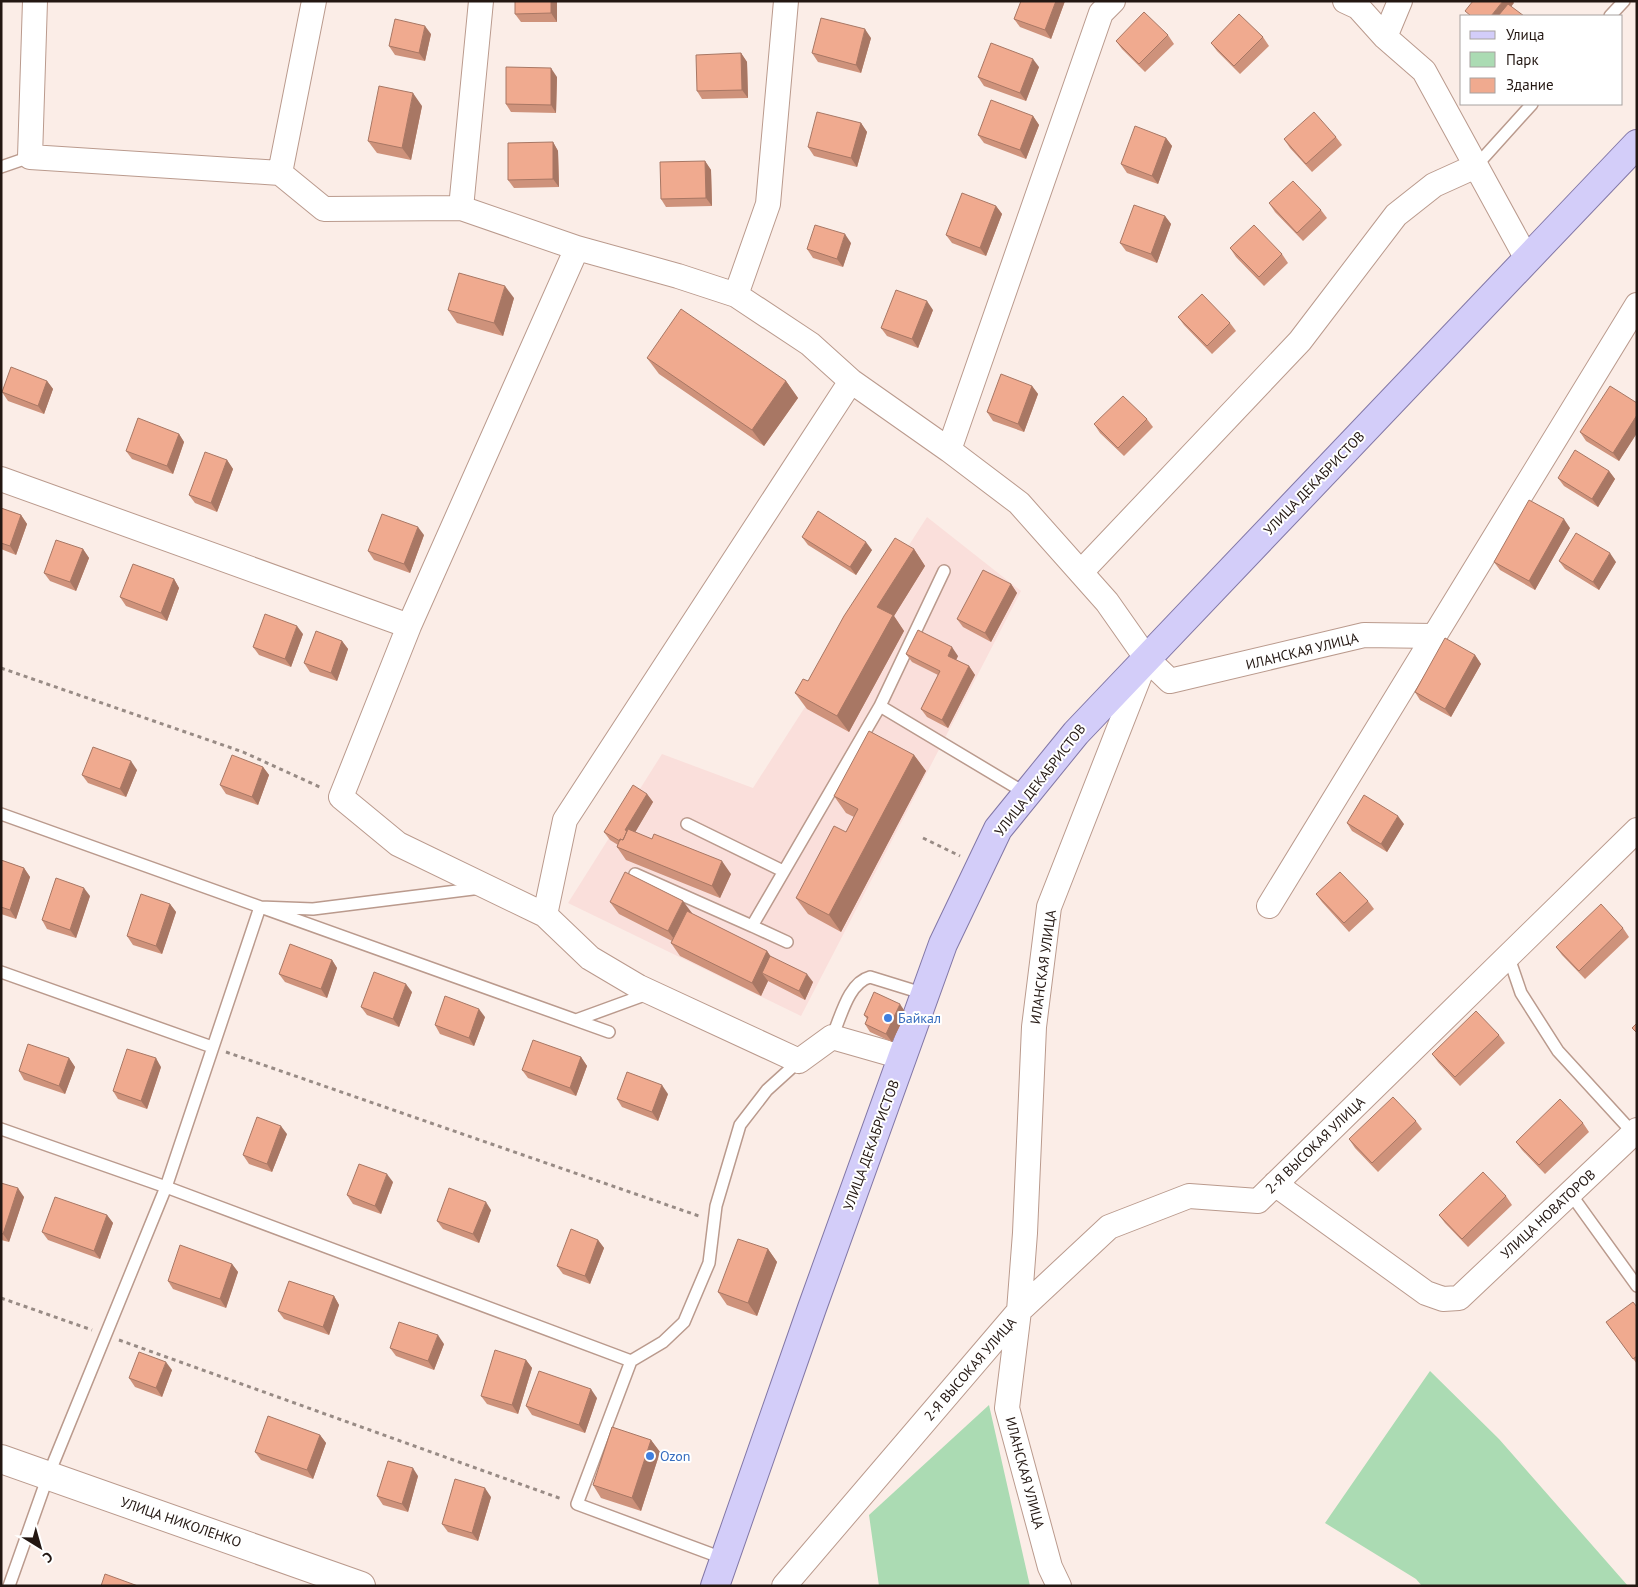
<svg xmlns="http://www.w3.org/2000/svg" width="1638" height="1587" font-family="'PT Sans',sans-serif">
	<style>
		.industrial { fill: #fadfdb }
		.green { fill: #abdbb3 }
		.lines { fill: none; stroke-linecap: round; stroke-linejoin: round }
		.service-casing { stroke: #ba9a8d; stroke-width: 14 }
		.minor-casing { stroke: #ba9a8d; stroke-width: 26 }
		.tertiary-casing { stroke: #ba9a8d; stroke-width: 30 }
		.primary-casing { stroke: #8277a6; stroke-width: 30 }
		.path { stroke: #988b85; stroke-width: 3; stroke-dasharray: 4 4; stroke-linecap: butt }
		.service { stroke: #fff; stroke-width: 11 }
		.minor { stroke: #fff; stroke-width: 24 }
		.tertiary { stroke: #fff; stroke-width: 28 }
		.primary { stroke: #d3cdf9; stroke-width: 28 }
		.wall { fill: #ce927b }
		.shaded-wall { fill: #a87764 }
		.building { fill: #f0aa8f; stroke: #a87764 }
		.shop-dot { fill: #3f7fe0; stroke: #fff; stroke-width: 2 }
		.labels { text-anchor: middle; stroke-width: 4; stroke-linejoin: round; paint-order: stroke }
		.street-label { font-size: 14px; fill: #231712; stroke: #fff }
		.shop-label { font-size: 14px; fill: #366cbe; stroke: #fff; text-anchor: start }
	</style>
	<rect width="100%" height="100%" fill="#fbede7"/>
	<!-- industrial -->
	<path class="industrial" d="M927 517 1021 591 801 1016 568 903 662 754 753 788Z"/>
	<!-- green -->
	<path class="green" d="M1430 1371 1499 1439 1628 1586H1422L1416 1579 1325 1523Z
		M989 1405 1030 1586H879L869 1515Z"/>
	<g class="lines">
		<!-- service casing -->
		<g class="service-casing">
			<path id="service" d="M1610 16 1624 1
				M1476 166 1532 104
				M1 167 30 157
				M880 706 944 571
				M1 814 609 1032
				M687 824 783 871
				M635 874 752 926 880 706 1027 794
				M752 926 787 942
				M1508 955 1521 993 1558 1051 1634 1134
				M1 972 212 1047
				M576 1020 650 993
				M832 1037C841 1017 848 983 870 977L925 994
				M1 1129 166 1187 631 1361
				M1570 1193 1637 1286
				M725 1559 577 1504 631 1361 663 1342 684 1322 709 1263 716 1206 740 1125 767 1090 799 1061
				M9 1586 48 1476 166 1187 260 907 313 909 481 888"/>
		</g>
		<!-- minor casing -->
		<g class="minor-casing">
			<path id="minor" d="M35 1 30 157 280 173
				M314 1 280 173 324 209 461 208 577 248 678 276 736 295 810 344 851 381 949 450 1019 503 1107 602 1147 659 1170 681 1364 635 1434 636
				M1345 1 1358 7 1385 37 1424 71 1527 259
				M1385 37 1400 1
				M461 208 481 1
				M577 248 409 626 341 797 398 844 545 915 565 820 851 381
				M736 295 768 204 786 1
				M949 450 1101 13 1113 1
				M1 479 409 626
				M1081 572 1300 341 1396 215 1434 185 1476 166
				M1269 906 1637 305
				M545 915 590 958 639 987 799 1061 832 1037 902 1057
				M1275 1184 1426 1293 1443 1299 1459 1298 1637 1130
				M784 1586 1019 1311 1109 1227 1189 1196 1258 1201 1637 830
				M1059 1586 1050 1567 1007 1408 1019 1311 1025 1233 1034 1027 1049 907 1145 662"/>
		</g>
		<!-- tertiary casing -->
		<g class="tertiary-casing">
			<path id="tertiary" d="M1 1459 361 1586"/>
		</g>
		<!-- primary casing -->
		<g class="primary-casing">
			<path id="primary" d="M715 1586 812 1308 943 944 998 829 1076 733 1637 144"/>
		</g>
		<!-- path -->
		<path class="path" d="M1 668 243 752 322 788
			M923 838 960 856
			M226 1052 699 1216
			M1 1298 92 1330
			M119 1340 562 1499"/>
		<!-- service -->
		<use href="#service" class="service"/>
		<!-- minor -->
		<use href="#minor" class="minor"/>
		<!-- tertiary -->
		<use href="#tertiary" class="tertiary"/>
		<!-- primary -->
		<use href="#primary" class="primary"/>
	</g>
	<!-- wall -->
	<path class="wall" d="M515 1H557V22H521L515 14Z
		M1021 1H1065L1051 39 1020 27 1014 19Z
		M431 34 425 61 395 55 389 46Z
		M1168 35 1174 44 1145 72 1122 49 1116 41Z
		M1263 37 1269 46 1240 74 1217 51 1211 43Z
		M871 38 861 73 818 62 812 53Z
		M741 53 747 62 748 98 702 99 697 91Z
		M1039 67 1026 101 984 86 978 77Z
		M557 77 556 113 511 112 506 104Z
		M422 106 411 160 377 153 368 141Z
		M1033 116 1039 125 1026 159 984 143 978 135Z
		M861 123 867 132 857 167 814 156 808 147Z
		M1336 137 1342 145 1312 172 1290 148 1284 139Z
		M1166 138 1172 146 1158 184 1127 173 1121 164Z
		M553 142 558 151 559 187 514 188 508 180Z
		M705 161 711 170 712 206 666 207 661 199Z
		M1269 203 1321 210 1327 218 1303 241 1275 212Z
		M996 206 1002 214 986 256 952 243 946 235Z
		M1165 216 1171 224 1157 263 1126 251 1120 243Z
		M851 243 843 267 813 258 807 249Z
		M1230 248 1282 254 1288 263 1264 286 1236 257Z
		M514 298 503 336 457 323 448 310Z
		M933 310 918 348 887 336 881 328Z
		M1178 317 1230 323 1236 331 1212 354 1184 325Z
		M647 358 786 381 798 398 764 446 659 374Z
		M47 381 53 389 44 414 8 401 2 392Z
		M1032 386 1038 394 1024 432 993 421 987 412Z
		M1637 403V433L1619 461 1586 441 1580 432Z
		M1147 419 1153 427 1124 456 1100 433 1094 424Z
		M179 434 184 442 173 474 132 459 126 451Z
		M227 460 233 469 217 512 195 503 189 495Z
		M1609 471 1615 479 1598 507 1564 486 1558 478Z
		M1 508 21 515 27 524 16 555 1 549Z
		M1570 528 1535 590 1500 570 1494 562Z
		M424 535 410 573 374 560 368 551Z
		M802 537 872 550 856 575 808 545Z
		M83 549 89 558 76 591 50 581 44 573Z
		M914 549 925 566 894 616 904 631 849 732 807 709 795 693 808 681Z
		M1559 561 1616 562 1599 590 1565 569Z
		M174 579 179 588 167 621 126 606 120 597Z
		M1011 584 1017 593 991 642 963 627 957 619Z
		M303 634 291 667 259 655 253 647Z
		M342 641 348 649 337 681 310 672 304 663Z
		M906 654 958 656 956 660 969 666 975 675 948 728 927 717 921 709 938 675 912 662Z
		M1475 655 1481 664 1451 717 1420 700 1415 692Z
		M914 755 926 771 841 932 808 914 796 898 846 832 854 817 846 813 834 796Z
		M263 767 269 775 258 805 226 794 220 785Z
		M137 770 126 797 88 783 82 775Z
		M647 794 653 802 635 832 731 874 720 898 626 860 617 847 618 845 610 840 604 832Z
		M1347 823 1404 824 1387 852 1352 831Z
		M1 860 24 868 30 877 16 919 1 914Z
		M1316 894 1368 901 1374 909 1349 932 1322 902Z
		M90 896 76 938 47 929 42 920Z
		M610 902 692 914 767 951 770 956 813 982 805 1000 768 981 761 996 680 956 671 943 672 941 619 914Z
		M170 904 176 912 162 954 133 945 127 936Z
		M1623 928 1629 937 1585 979 1562 955 1556 947Z
		M332 960 337 968 327 998 285 982 279 974Z
		M412 992 399 1027 367 1015 361 1007Z
		M906 1013 892 1042 870 1032 865 1024 867 1019 864 1015Z
		M485 1017 474 1046 440 1034 435 1025Z
		M1499 1035 1505 1043 1460 1086 1438 1062 1432 1054Z
		M581 1057 587 1066 576 1096 528 1078 522 1070Z
		M69 1058 75 1067 65 1094 24 1080 19 1071Z
		M161 1067 147 1109 118 1099 113 1091Z
		M668 1094 658 1121 622 1107 617 1099Z
		M1416 1121 1422 1129 1378 1172 1355 1148 1349 1139Z
		M1583 1123 1589 1132 1545 1174 1522 1150 1516 1142Z
		M287 1134 272 1172 249 1164 243 1155Z
		M393 1182 381 1214 353 1204 347 1195Z
		M1 1183 24 1197 9 1242 1 1240Z
		M1506 1196 1512 1205 1468 1247 1445 1223 1439 1215Z
		M491 1210 479 1243 443 1229 437 1221Z
		M107 1215 113 1223 100 1259 48 1240 42 1232Z
		M598 1240 604 1248 590 1284 563 1274 557 1266Z
		M768 1249 777 1262 757 1316 727 1305 718 1292Z
		M232 1264 238 1272 226 1308 173 1289 168 1281Z
		M334 1296 339 1305 329 1335 284 1319 278 1311Z
		M1637 1307V1364L1606 1322Z
		M444 1344 434 1370 396 1356 390 1348Z
		M526 1360 532 1368 518 1414 487 1404 481 1396Z
		M172 1370 162 1397 135 1387 129 1378Z
		M597 1398 585 1433 532 1415 526 1406Z
		M320 1435 326 1443 313 1479 261 1460 255 1452Z
		M651 1440 660 1452 641 1511 601 1498 593 1485Z
		M418 1476 408 1512 383 1505 377 1496Z
		M491 1497 478 1541 448 1532 442 1524Z"/>
	<!-- shaded-wall -->
	<path class="shaded-wall" d="M551 1H557V22L551 13Z
		M1056 1H1065L1051 39 1045 30Z
		M1503 1H1513L1514 3 1504 16H1491Z
		M425 26 431 34 425 61 419 53Z
		M865 29 871 38 861 73 856 65Z
		M741 53 747 62 748 98 742 90Z
		M1033 59 1039 67 1026 101 1020 93Z
		M551 68 557 77 556 113 551 105Z
		M413 93 422 106 411 160 402 148Z
		M1033 116 1039 125 1026 159 1020 150Z
		M861 123 867 132 857 167 851 158Z
		M1166 138 1172 146 1158 184 1152 176Z
		M553 142 558 151 559 187 553 179Z
		M705 161 711 170 712 206 706 198Z
		M996 206 1002 214 986 256 980 248Z
		M1165 216 1171 224 1157 263 1151 254Z
		M845 234 851 243 843 267 837 259Z
		M505 286 514 298 503 336 494 323Z
		M927 301 933 310 918 348 912 339Z
		M47 381 53 389 44 414 38 406Z
		M786 381 798 398 764 446 752 430Z
		M1032 386 1038 394 1024 432 1018 424Z
		M1637 415V433L1619 461 1613 453Z
		M179 434 184 442 173 474 167 466Z
		M227 460 233 469 217 512 211 503Z
		M1609 471 1615 479 1598 507 1592 499Z
		M21 515 27 524 16 555 10 546Z
		M1564 519 1570 528 1535 590 1529 581Z
		M418 527 424 535 410 573 404 564Z
		M866 542 872 550 856 575 850 567Z
		M83 549 89 558 76 591 70 582Z
		M914 549 925 566 894 616 904 631 849 732 837 716 877 607Z
		M1610 553 1616 562 1599 590 1593 582Z
		M174 579 179 588 167 621 161 613Z
		M1011 584 1017 593 991 642 985 633Z
		M297 626 303 634 291 667 285 659Z
		M342 641 348 649 337 681 331 673Z
		M952 647 958 656 954 664 948 656Z
		M1475 655 1481 664 1451 717 1445 709Z
		M969 666 975 675 948 728 942 720Z
		M914 755 926 771 841 932 829 915Z
		M131 761 137 770 126 797 120 789Z
		M263 767 269 775 258 805 252 797Z
		M647 794 653 802 633 836 625 830Z
		M1398 816 1404 824 1387 852 1381 844Z
		M722 861 731 874 720 898 712 886Z
		M24 868 30 877 16 919 10 910Z
		M84 888 90 896 76 938 70 930Z
		M683 901 692 913 677 943 668 931Z
		M170 904 176 912 162 954 156 946Z
		M767 951 776 964 762 973 768 981 761 996 752 983Z
		M332 960 337 968 327 998 321 989Z
		M807 974 813 982 805 1000 799 991Z
		M406 984 412 992 399 1027 393 1019Z
		M900 1004 906 1013 892 1042 886 1034Z
		M479 1009 485 1017 474 1046 469 1038Z
		M581 1057 587 1066 576 1096 570 1088Z
		M69 1058 75 1067 65 1094 59 1086Z
		M156 1058 161 1067 147 1109 141 1101Z
		M662 1085 668 1094 658 1121 652 1112Z
		M281 1126 287 1134 272 1172 267 1164Z
		M387 1174 393 1182 381 1214 375 1206Z
		M18 1188 24 1197 9 1242 3 1234Z
		M486 1202 491 1210 479 1243 473 1234Z
		M107 1215 113 1223 100 1259 94 1251Z
		M598 1240 604 1248 590 1284 585 1276Z
		M768 1249 777 1262 757 1316 748 1303Z
		M232 1264 238 1272 226 1308 220 1299Z
		M334 1296 339 1305 329 1335 323 1327Z
		M438 1335 444 1344 434 1370 428 1361Z
		M526 1360 532 1368 518 1414 512 1405Z
		M166 1362 172 1370 162 1397 156 1388Z
		M591 1389 597 1398 585 1433 579 1425Z
		M320 1435 326 1443 313 1479 307 1470Z
		M651 1440 660 1452 641 1511 632 1498Z
		M413 1468 418 1476 408 1512 402 1504Z
		M485 1488 491 1497 478 1541 472 1533Z"/>
	<!-- building -->
	<path class="building" d="M515 1H551V13L515 14Z
		M1021 1H1056L1045 30 1014 19Z
		M1473 1H1503L1491 16H1471L1465 11Z
		M1508 4 1524 16H1498Z
		M1144 12 1168 35 1139 64 1116 41Z
		M1239 14 1263 37 1234 66 1211 43Z
		M821 18 865 29 856 65 812 53Z
		M395 19 425 26 419 53 389 46Z
		M991 43 1033 59 1020 93 978 77Z
		M741 53 742 90 697 91 696 55Z
		M506 67 551 68V105L506 104Z
		M379 86 413 93 402 148 368 141Z
		M991 100 1033 116 1020 150 978 135Z
		M817 112 861 123 851 158 808 147Z
		M1314 112 1336 137 1306 164 1284 139Z
		M1135 126 1166 138 1152 176 1121 164Z
		M553 142V179L508 180V143Z
		M705 161 706 198 661 199 660 162Z
		M1293 181 1321 210 1297 233 1269 203Z
		M962 193 996 206 980 248 946 235Z
		M1134 205 1165 216 1151 254 1120 243Z
		M815 225 845 234 837 259 807 249Z
		M1254 225 1282 254 1259 277 1230 248Z
		M459 273 505 286 494 323 448 310Z
		M896 290 927 301 912 339 881 328Z
		M1202 294 1230 323 1207 346 1178 317Z
		M681 309 786 381 752 430 647 358Z
		M11 367 47 381 38 406 2 392Z
		M1001 374 1032 386 1018 424 987 412Z
		M1610 386 1637 403V415L1613 453 1580 432Z
		M1123 396 1147 419 1118 448 1094 424Z
		M138 418 179 434 167 466 126 451Z
		M1575 450 1609 471 1592 499 1558 478Z
		M205 452 227 460 211 503 189 495Z
		M1529 500 1564 519 1529 581 1494 562Z
		M1 508 21 515 10 546 1 543Z
		M818 511 866 542 850 567 802 537Z
		M382 514 418 527 404 564 368 551Z
		M1576 533 1610 553 1593 582 1559 561Z
		M895 538 914 549 877 607 893 615 837 716 795 693 803 679 808 681 844 616Z
		M56 540 83 549 70 582 44 573Z
		M133 564 174 579 161 613 120 597Z
		M983 570 1011 584 985 633 957 619Z
		M265 614 297 626 285 659 253 647Z
		M918 630 952 647 948 656 969 666 942 720 921 709 940 671 906 654Z
		M316 631 342 641 331 673 304 663Z
		M1445 638 1475 655 1445 709 1415 692Z
		M869 731 914 755 829 915 796 898 834 826 846 832 858 809 834 796Z
		M93 747 131 761 120 789 82 775Z
		M232 755 263 767 252 797 220 785Z
		M633 785 647 794 625 830 627 831 623 840 620 839V841L604 832Z
		M1364 795 1398 816 1381 844 1347 823Z
		M628 829 652 839 654 834 722 861 712 886 617 847 620 839 623 840Z
		M1 860 24 868 10 910 1 907Z
		M625 872 683 901 668 931 610 902Z
		M1340 872 1368 901 1344 923 1316 894Z
		M56 878 84 888 70 930 42 920Z
		M141 894 170 904 156 946 127 936Z
		M1601 904 1623 928 1579 971 1556 947Z
		M687 911 767 951 752 983 671 943Z
		M290 944 332 960 321 989 279 974Z
		M770 956 807 974 799 991 762 973Z
		M374 972 406 984 393 1019 361 1007Z
		M874 992 900 1004 886 1034 865 1024 868 1017 864 1015Z
		M445 996 479 1009 469 1038 435 1025Z
		M1476 1011 1499 1035 1455 1077 1432 1054Z
		M1637 1023V1033L1632 1028Z
		M533 1040 581 1057 570 1088 522 1070Z
		M28 1044 69 1058 59 1086 19 1071Z
		M127 1049 156 1058 141 1101 113 1091Z
		M627 1072 662 1085 652 1112 617 1099Z
		M1393 1097 1416 1121 1372 1163 1349 1139Z
		M1560 1099 1583 1123 1539 1165 1516 1142Z
		M257 1117 281 1126 267 1164 243 1155Z
		M359 1164 387 1174 375 1206 347 1195Z
		M1483 1172 1506 1196 1462 1239 1439 1215Z
		M1 1183 18 1188 3 1234 1 1233Z
		M449 1188 486 1202 473 1234 437 1221Z
		M55 1197 107 1215 94 1251 42 1232Z
		M571 1229 598 1240 585 1276 557 1266Z
		M738 1239 768 1249 748 1303 718 1292Z
		M180 1245 232 1264 220 1299 168 1281Z
		M289 1281 334 1296 323 1327 278 1311Z
		M1633 1302 1637 1307V1356L1633 1359 1606 1322Z
		M399 1322 438 1335 428 1361 390 1348Z
		M495 1350 526 1360 512 1405 481 1396Z
		M139 1352 166 1362 156 1388 129 1378Z
		M539 1371 591 1389 579 1425 526 1406Z
		M268 1416 320 1435 307 1470 255 1452Z
		M612 1427 651 1440 632 1498 593 1485Z
		M388 1461 413 1468 402 1504 377 1496Z
		M455 1479 485 1488 472 1533 442 1524Z
		M105 1574 138 1586H101Z"/>
	<!-- markers -->
	<g class="shop-dot">
		<circle cx="888" cy="1018" r="5"/>
		<circle cx="650" cy="1456" r="5"/>
	</g>
	<g class="labels">
		<!-- street labels -->
		<g class="street-label">
			<text transform="translate(1314 483) rotate(-46)" y="5">УЛИЦА ДЕКАБРИСТОВ</text>
			<text transform="translate(1302 651) rotate(-14)" y="5">ИЛАНСКАЯ УЛИЦА</text>
			<text transform="translate(1040 780) rotate(-52)" y="5">УЛИЦА ДЕКАБРИСТОВ</text>
			<text transform="translate(1043 967) rotate(-82)" y="5">ИЛАНСКАЯ УЛИЦА</text>
			<text transform="translate(871 1145) rotate(-70)" y="5">УЛИЦА ДЕКАБРИСТОВ</text>
			<text transform="translate(1315 1145) rotate(-44)" y="5">2-Я ВЫСОКАЯ УЛИЦА</text>
			<text transform="translate(1548 1214) rotate(-43)" y="5">УЛИЦА НОВАТОРОВ</text>
			<text transform="translate(970 1369) rotate(-49)" y="5">2-Я ВЫСОКАЯ УЛИЦА</text>
			<text transform="translate(1025 1473) rotate(75)" y="5">ИЛАНСКАЯ УЛИЦА</text>
			<text transform="translate(181 1522) rotate(19)" y="5">УЛИЦА НИКОЛЕНКО</text>
		</g>
		<!-- shop labels -->
		<g class="shop-label">
			<text x="898" y="1023">Байкал</text>
			<text x="660" y="1461">Ozon</text>
		</g>
	</g>
	<!-- border -->
	<rect width="1638" height="1587" fill="none" stroke="#231712" stroke-width="5"/>
	<!-- legend -->
	<rect x="1460" y="15" width="162" height="90" fill="#ffffff" stroke="#a7a2a0"/>
	<rect x="1470" y="31" width="25" height="8" fill="#d3cdf9" stroke="#a7a2a0"/>
	<text x="1506" y="40" font-size="15" fill="#231712">Улица</text>
	<rect x="1470" y="52" width="25" height="15" fill="#abdbb3" stroke="#a7a2a0"/>
	<text x="1506" y="65" font-size="15" fill="#231712">Парк</text>
	<rect x="1470" y="78" width="25" height="15" fill="#f0aa8f" stroke="#a7a2a0"/>
	<text x="1506" y="90" font-size="15" fill="#231712">Здание</text>
	<!-- north arrow -->
	<g transform="translate(40 1547) rotate(143)" stroke="#ffffff" stroke-width="4" paint-order="stroke">
	<path d="M0-4L9 19L0 12L-9 19Z" fill="#231712"/>
	<text y="-8" font-size="14" font-weight="bold" text-anchor="middle" fill="#231712">С</text>
	</g>
</svg>
